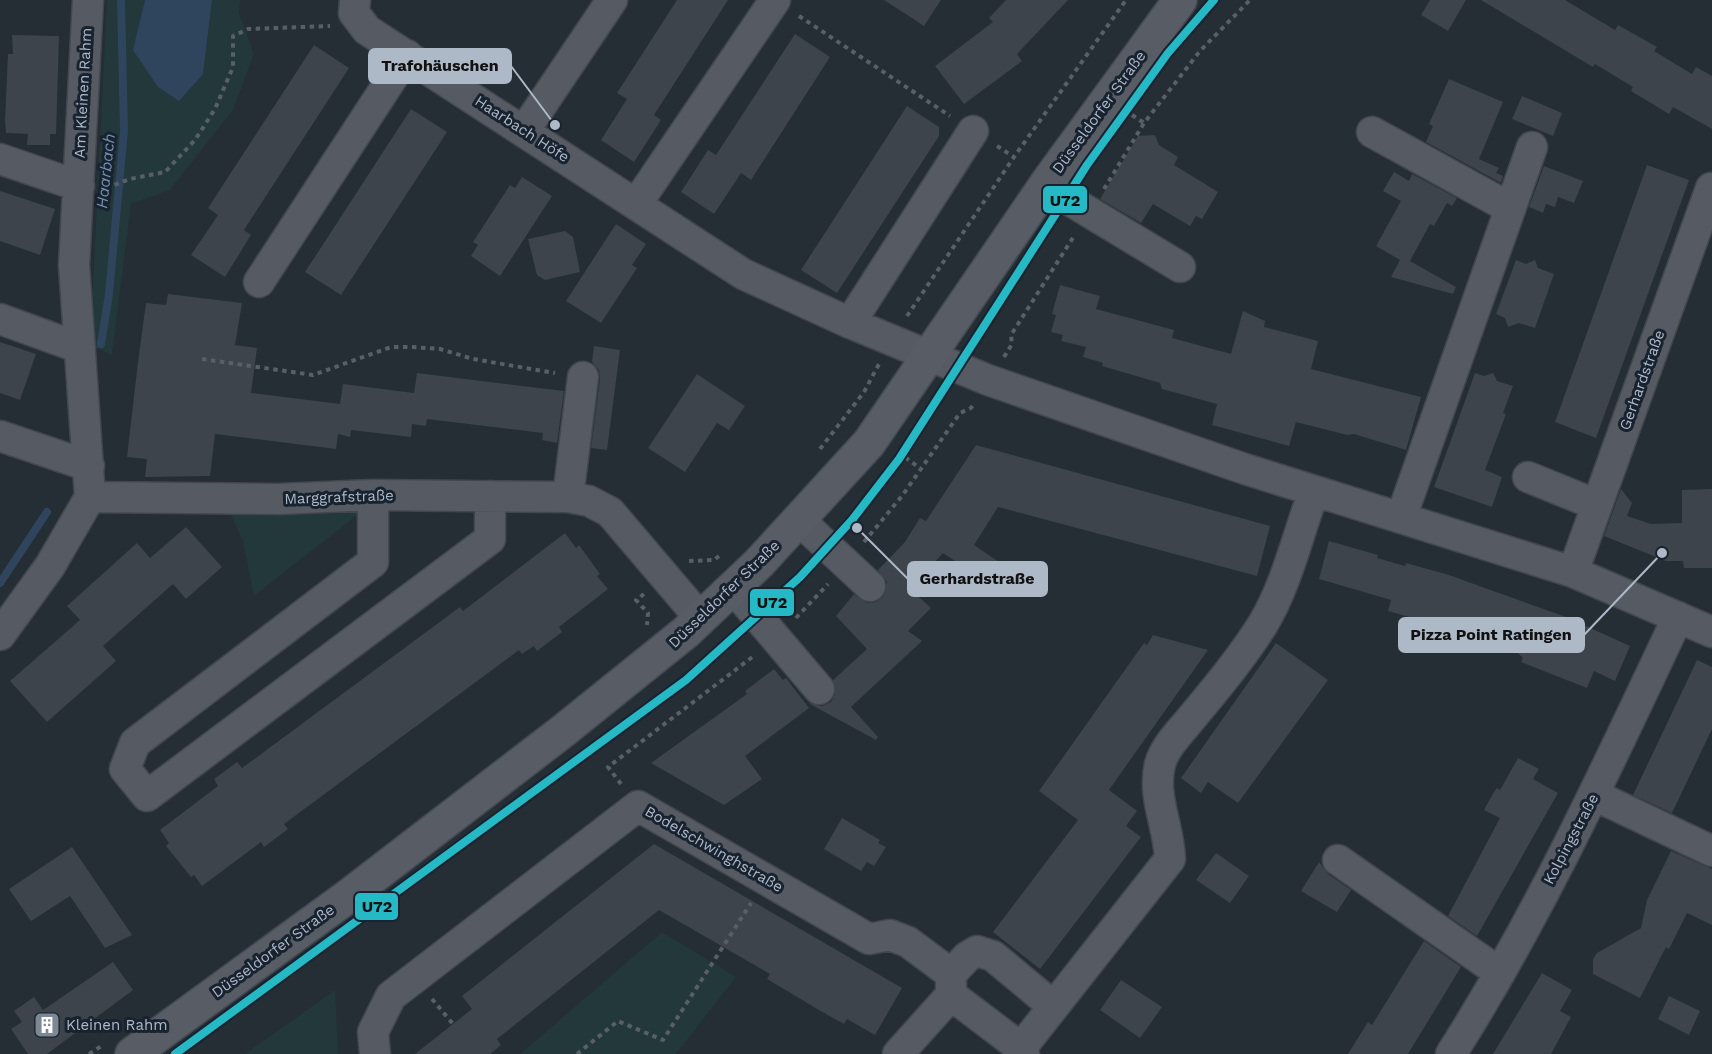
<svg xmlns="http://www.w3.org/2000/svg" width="1712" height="1054" font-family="'Work Sans',sans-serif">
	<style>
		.green { fill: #22383b }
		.water { fill: #2f455e }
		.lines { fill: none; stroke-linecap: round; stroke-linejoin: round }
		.stream { stroke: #2f455e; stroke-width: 8 }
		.building { fill: #3d444b }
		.minor-casing { stroke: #42474d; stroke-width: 33 }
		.major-casing { stroke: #424952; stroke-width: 36 }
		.path { stroke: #585f66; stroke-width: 4; stroke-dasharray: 4.5 4.5; stroke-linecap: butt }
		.minor { stroke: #565b63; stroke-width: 30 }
		.major { stroke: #585d65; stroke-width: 33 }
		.metro-1-casing { stroke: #192330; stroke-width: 12 }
		.metro-1 { stroke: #25b8c5; stroke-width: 8 }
		.labels { text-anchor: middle; stroke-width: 6; stroke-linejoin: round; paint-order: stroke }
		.street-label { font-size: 15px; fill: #aeb9c8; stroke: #192330 }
		.poi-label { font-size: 15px; fill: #aeb9c8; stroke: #192330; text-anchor: start }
		.water-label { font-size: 16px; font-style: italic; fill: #7491b2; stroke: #192330 }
		.leader { fill: none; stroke: #aeb9c8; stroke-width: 2 }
		.callout-dot { fill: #aeb9c8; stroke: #192330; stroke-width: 2 }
		.callout { fill: #aeb9c8; stroke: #aeb9c8; stroke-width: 2 }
		.callout-label { font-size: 16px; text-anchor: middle; font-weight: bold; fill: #111 }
		.line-badge { stroke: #192330; stroke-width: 2 }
		.pale-badge-label { font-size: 16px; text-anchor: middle; font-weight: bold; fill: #111 }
	</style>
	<rect width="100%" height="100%" fill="#252d35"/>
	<!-- green -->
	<path class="green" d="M107 0H145L134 50 203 74 212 0H240L239 13 254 54 233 110 170 190 131 204 112 355 90 345Z
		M228 508H366L254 596 243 542Z
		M662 932 736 977 676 1054H520Z
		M335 990 338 1054H245Z"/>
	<!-- water -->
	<path class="water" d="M145 0H212L203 74 179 101 158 87 133 50Z"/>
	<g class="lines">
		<!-- stream -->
		<path class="stream" d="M101 344 109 294 124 131 121 0
			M0 583 47 512"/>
	</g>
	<!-- building -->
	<path class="building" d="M677 0H728L654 115 661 120 634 162 601 140 627 99 617 93Z
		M884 0H941L924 26Z
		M1006 0H1068L1017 54 1022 61 964 104 935 66 993 22 989 18Z
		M1430 0H1466L1448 31 1421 15Z
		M1481 0H1565L1615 30 1618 25 1657 47 1654 51 1692 74 1696 67 1712 76V129L1673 107 1669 114 1631 91 1633 87 1595 64 1593 67Z
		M795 34 830 57 751 180 741 173 714 214 681 192 708 150 716 155Z
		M12 35 59 36 56 134H50V145H27L28 134 6 133 5 120 8 54H13Z
		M314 45 349 68 244 230 251 235 225 277 191 255 218 215 208 208Z
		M1449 79 1503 102 1479 159 1499 168 1496 173 1503 176 1501 183 1426 142 1433 126 1429 124Z
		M1522 96 1562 113 1553 136 1512 119Z
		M907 106 939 127V136L837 293 801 270Z
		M411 109 447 132 341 295 305 272Z
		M1155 135 1159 145 1178 157 1174 165 1218 192 1202 219 1196 216 1190 226 1153 204 1141 223 1100 199 1138 136Z
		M1647 165 1689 180 1596 438 1555 422Z
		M1544 166 1583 181 1574 203 1558 197 1555 207 1546 204 1543 213 1529 207Z
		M1394 172 1409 181 1412 174 1457 198 1452 206 1447 203 1434 226 1430 224 1410 261 1456 287 1453 294 1391 277 1400 260 1376 246 1401 201 1383 191Z
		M522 177 552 196 500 276 471 256 478 245 473 242 510 185 515 188Z
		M0 191 55 209 40 255 0 241Z
		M616 224 646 244 632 265 637 268 601 323 566 301Z
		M565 231 573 237 580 272 545 280 537 275 528 239Z
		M1516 260 1526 264 1535 260 1538 268 1554 274 1535 328 1519 323 1508 327 1505 318 1496 314Z
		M1060 285 1100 296 1096 309 1174 330 1172 338 1231 354 1243 311 1265 321 1264 327 1318 341 1311 369 1421 397 1406 450 1354 434 1347 435 1296 422 1289 446 1212 425 1217 404 1162 389 1160 383 1102 366 1103 363 1083 357 1086 347 1061 341 1063 335 1051 332 1056 315 1052 314Z
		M168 294 242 303 235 345 257 348 251 393 340 404 343 384 414 393 417 373 564 391 557 443 542 440 543 433 427 419 426 426 412 424 411 437 351 430 350 437 338 434 336 449 215 434 210 476 145 477 147 459 127 457 138 362 146 303 166 305Z
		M0 342 36 354 20 400 0 393Z
		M594 346 620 350 607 450 591 448 600 379 599 370 592 362Z
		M1475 373 1484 376 1493 373 1497 381 1513 386 1503 413 1506 414 1485 470 1502 477 1492 507 1434 487Z
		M697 374 745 406 729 430 717 423 685 472 648 448Z
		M976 445 1270 526 1257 576 998 507 974 545 1015 573 1001 592 943 553 910 589 931 608 908 631 922 641 851 707 878 737 876 740 808 703 822 706 831 702 835 694 833 680 867 649 836 616 854 594 867 603 876 602 883 597 887 582 878 570 905 542 920 518 926 521Z
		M1621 489 1632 503 1627 516 1651 524 1682 523V490L1712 489V568H1684L1683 561H1666L1604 536Z
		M186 527 222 567 186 599 173 584 103 646 116 661 47 722 10 681 80 620 67 606 137 543 150 558Z
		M565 533 576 548 579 545 600 574 597 576 608 589 559 627 562 632 537 651 534 646 522 654 519 650 284 824 288 829 264 847 261 842 202 886 194 875 191 877 166 846 169 843 160 830 218 786 214 779 237 762 242 768 460 607 463 611Z
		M1329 541 1378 555 1377 558 1405 566 1406 563 1449 575 1566 617 1630 646 1615 681 1594 671 1587 688 1521 662 1523 658 1504 640 1506 636 1467 622 1458 646 1433 637 1437 625 1388 611 1391 600 1319 579Z
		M1153 635 1208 650 1109 790 1137 811 1126 826 1141 837 1040 969 993 932 1078 820 1039 791 1144 643 1147 645Z
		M1276 643 1328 680 1238 803 1208 782 1201 793 1181 778Z
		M1697 660 1712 667V729L1672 813 1633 795Z
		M774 669 783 680 786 678 809 708 745 756 762 779 724 805 651 763 747 694 745 691Z
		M1518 758 1539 769 1533 779 1558 793 1477 936 1448 916 1500 818 1484 810 1494 792 1497 788 1500 790Z
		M842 818 880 840 878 843 886 847 874 866 867 862 861 871 824 849Z
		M654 844 902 988 875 1035 847 1019 844 1024 819 1010 767 979 770 974 659 910 497 1039 501 1045 490 1054H415L472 1009 462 996Z
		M72 847 132 935 105 948 70 896 31 921 9 889Z
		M1671 851 1712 869V925L1687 913 1669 949 1666 947 1640 998 1593 974V959L1597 953 1641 928 1647 900Z
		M1216 853 1249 876 1230 903 1196 880Z
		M1319 862 1328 874 1351 890 1337 912 1301 891Z
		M1424 941 1461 967 1408 1054H1348L1368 1022 1372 1025Z
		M113 962 133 990 47 1054H28L11 1029 22 1022 14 1011 34 997 43 1010Z
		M1542 973 1572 990 1560 1011 1571 1017 1551 1054H1493Z
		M1121 980 1162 1007 1140 1038 1100 1010Z
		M1669 996 1700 1011 1689 1035 1658 1019Z"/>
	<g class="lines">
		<!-- minor casing -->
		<g class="minor-casing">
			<path id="minor" d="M88 0 74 265 90 497
				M355 0 354 13 367 30 743 274 850 323 988 380 1245 469 1573 572 1712 632
				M524 131 612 0
				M1372 132 1510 208
				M0 159 79 186
				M1046 186 1180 267
				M637 203 775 0
				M259 282 407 55
				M0 319 80 348
				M850 323 973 131
				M0 436 89 466
				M1528 477 1597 505
				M373 495V562L135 743 125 769 147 796 490 539V496
				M90 497 279 499 373 495 568 497 589 501 610 512 701 619
				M568 497 583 377
				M1401 518 1532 147
				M799 520 870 586
				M1573 572 1711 188
				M733 588 819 689
				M0 635 50 566 90 497
				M1594 795 1712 851
				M1338 860 1500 973
				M951 974 967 957 977 951 993 956 1053 1006
				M1021 1048 1170 859C1169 826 1152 797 1160 764 1165 746 1182 730 1194 715 1218 686 1243 656 1263 624 1287 584 1298 534 1314 491
				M375 1054 373 1032 391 996 638 806 869 939 890 935 908 942 951 974V995L1021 1048 1024 1054
				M898 1054 951 995
				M1451 1054C1539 916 1608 765 1678 617"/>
		</g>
		<!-- major casing -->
		<g class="major-casing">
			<path id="major" d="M132 1054 347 897 563 731 686 632 759 563 869 443 1049 180 1180 0"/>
		</g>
		<!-- path -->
		<path class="path" d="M799 16 950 116
			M1132 115 1144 123
			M997 146 1014 157
			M106 188 130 179 165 172 195 140 215 109 233 67V36L248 29 330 26
			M1104 189 1144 123 1200 51 1250 0
			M907 316 1014 157 1126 0
			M1004 357 1012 344 1011 335 1074 236
			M202 359 313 375 391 347H412L440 349 473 359 555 373
			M820 449 864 392 879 364
			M898 452 921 469
			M864 542 902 496 960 413 971 408 974 403
			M689 561 714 560 719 556
			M644 594 636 600 648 613 647 625
			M796 618 828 584
			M621 784 608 767 755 655
			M432 999 453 1024
			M89 1054 103 1045
			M577 1054 618 1021 663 1040 751 903"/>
		<!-- minor -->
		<use href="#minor" class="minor"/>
		<!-- major -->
		<use href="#major" class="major"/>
		<!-- metro-1 casing -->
		<g class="metro-1-casing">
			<path id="metro-1" d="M175 1054 686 680 800 577 852 520 899 459 1087 165 1168 53 1214 0"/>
		</g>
		<!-- metro-1 -->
		<use href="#metro-1" class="metro-1"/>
	</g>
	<!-- icons -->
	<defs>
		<g id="building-square" transform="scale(1.35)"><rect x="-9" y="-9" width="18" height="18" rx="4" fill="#7e8895" stroke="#192330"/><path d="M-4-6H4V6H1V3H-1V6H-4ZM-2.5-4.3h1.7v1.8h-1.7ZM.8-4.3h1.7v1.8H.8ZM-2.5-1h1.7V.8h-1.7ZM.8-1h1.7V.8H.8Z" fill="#fff"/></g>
	</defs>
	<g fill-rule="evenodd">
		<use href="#building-square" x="47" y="1025"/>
	</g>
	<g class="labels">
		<!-- street labels -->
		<g class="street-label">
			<text transform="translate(83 93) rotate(-87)" y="5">Am Kleinen Rahm</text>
			<text transform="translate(1099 112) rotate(-54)" y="5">Düsseldorfer Straße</text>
			<text transform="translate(522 129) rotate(33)" y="5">Haarbach Höfe</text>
			<text transform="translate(1642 380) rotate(-70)" y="5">Gerhardstraße</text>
			<text transform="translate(339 497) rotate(-2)" y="5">Marggrafstraße</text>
			<text transform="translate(724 594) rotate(-44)" y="5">Düsseldorfer Straße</text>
			<text transform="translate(1571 839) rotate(-62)" y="5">Kolpingstraße</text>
			<text transform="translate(714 849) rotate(30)" y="5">Bodelschwinghstraße</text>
			<text transform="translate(273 951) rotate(-36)" y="5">Düsseldorfer Straße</text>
		</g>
		<!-- poi labels -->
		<g class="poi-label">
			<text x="66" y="1030">Kleinen Rahm</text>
		</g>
		<!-- water labels -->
		<g class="water-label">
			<text transform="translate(105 171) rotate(-84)" y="6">Haarbach</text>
		</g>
	</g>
	<!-- callouts -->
	<path class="leader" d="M555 125L511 66M857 528L908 579M1662 553L1584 635"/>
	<g class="callout-dot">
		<circle cx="555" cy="125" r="6"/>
		<circle cx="857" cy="528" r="6"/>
		<circle cx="1662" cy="553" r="6"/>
	</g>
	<g class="callout">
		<rect x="369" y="49" width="142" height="34" rx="6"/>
		<rect x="908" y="562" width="139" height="34" rx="6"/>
		<rect x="1399" y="618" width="185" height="34" rx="6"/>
	</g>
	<g class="callout-label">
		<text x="440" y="71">Trafohäuschen</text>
		<text x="977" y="584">Gerhardstraße</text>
		<text x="1491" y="640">Pizza Point Ratingen</text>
	</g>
	<g class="line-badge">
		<rect x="1042" y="185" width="46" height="29" rx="6" fill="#25b8c5"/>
		<rect x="749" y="588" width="46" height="29" rx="6" fill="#25b8c5"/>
		<rect x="354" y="892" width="45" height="29" rx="6" fill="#25b8c5"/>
	</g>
	<g class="pale-badge-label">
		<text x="1065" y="206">U72</text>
		<text x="772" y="608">U72</text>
		<text x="377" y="912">U72</text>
	</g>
</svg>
